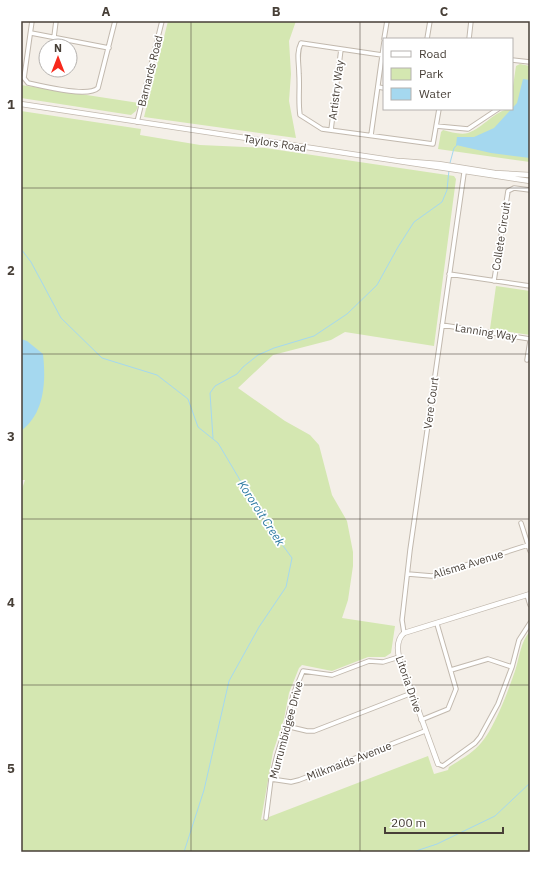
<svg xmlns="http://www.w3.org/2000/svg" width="551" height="873" font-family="'IBM Plex Sans',sans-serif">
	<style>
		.green { fill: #d4e7b1 }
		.water { fill: #a5d8ef }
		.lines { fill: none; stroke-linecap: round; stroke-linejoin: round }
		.stream { stroke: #a5d8ef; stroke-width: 1 }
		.minor-casing { stroke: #c2b9ae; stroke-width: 5.5 }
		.tertiary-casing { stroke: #c2b9ae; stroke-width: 6 }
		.minor { stroke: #fff; stroke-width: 3.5 }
		.tertiary { stroke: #fff; stroke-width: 4.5 }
		.grid { fill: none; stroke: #473f37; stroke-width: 1; stroke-opacity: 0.55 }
		.labels { text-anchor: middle; stroke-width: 3.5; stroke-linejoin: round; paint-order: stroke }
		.street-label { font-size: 11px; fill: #473f37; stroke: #fff }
		.water-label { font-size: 12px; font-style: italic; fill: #2e7ba2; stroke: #fff }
		.neatline { fill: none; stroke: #473f37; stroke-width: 1.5 }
		.grid-label { font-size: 13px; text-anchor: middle; font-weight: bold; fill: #473f37 }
	</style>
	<rect width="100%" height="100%" fill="#f4efe8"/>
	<!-- green -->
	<path class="green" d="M168 21H296L289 41 291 74 289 101 296 138 144 117Z
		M520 64 530 66V162L438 149 441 132 443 130C451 132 460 135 468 133 484 128 495 109 512 109V93L516 66Z
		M21 85 139 103 136 111 131 115 21 98Z
		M21 111 141 129 140 135 200 145 265 148 454 176 456 179 434 346 345 332 331 340 273 355 238 388 285 421 310 435 319 445 332 495 347 521 353 552V566L348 600 342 618 395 626 391 653 385 657H368L332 671 302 665 299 668 289 693 284 719 273 752 261 820 428 756 434 774 448 770 449 767C460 760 473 753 481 743 495 727 508 691 515 671 520 656 520 643 530 631V852H21V492L25 480H21Z
		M496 286 530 291V335L490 329Z"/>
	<!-- water -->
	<path class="water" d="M523 79 530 80V158L491 153 456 145 457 137H474L494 128 517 103Z
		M21 339 27 341 43 354C46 381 45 413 21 431Z"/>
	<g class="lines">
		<!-- stream -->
		<path class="stream" d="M450 163 454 148 457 145
			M21 249 31 262 61 318 102 358 157 375 188 399 198 427 218 443 262 517 292 558 286 587 259 627 229 681 204 790 184 852
			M213 438 210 393 215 386 237 374 243 367 258 355 274 348 314 336 347 314 377 285 398 247 414 222 442 202 447 190 449 170
			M413 852 437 844 495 816 530 783"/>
		<!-- minor casing -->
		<g class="minor-casing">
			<path id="minor" d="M32 21 24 78 28 83C42 86 88 98 98 88L115 21
				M31 33 109 48
				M54 37 56 21
				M384 39 387 21
				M427 39 430 21
				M469 39 471 21
				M382 55 301 43C296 53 299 63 299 74 300 88 298 101 300 115L322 129 433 144 439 109
				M512 60 530 62
				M378 87 384 88
				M137 122 162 21
				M436 126 468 129 498 109
				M331 130 341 49
				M371 135 384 42
				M449 274 530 286
				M494 281 508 191 514 188 530 190
				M442 325 530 339
				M527 360 530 341
				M521 523 530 551
				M408 574 432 576 528 545
				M527 595 530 605
				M404 633 402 620 410 550 464 173
				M451 670 488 659 512 667
				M421 720 448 709 456 689 437 624
				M286 726 307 731H314L412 693
				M438 764 443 766 475 743 480 737 498 704 512 667 519 640 530 623
				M271 779 291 782 299 780 425 731
				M266 818 271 779 277 755 286 726 293 695 303 671 332 675 369 661 383 662 399 657"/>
		</g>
		<!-- tertiary casing -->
		<g class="tertiary-casing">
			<path id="tertiary" d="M21 104 530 181
				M400 161 439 164 495 173 530 175
				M438 764 399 657C397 648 397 639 404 633L530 594"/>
		</g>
		<!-- minor -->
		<use href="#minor" class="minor"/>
		<!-- tertiary -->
		<use href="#tertiary" class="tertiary"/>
	</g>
	<!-- grid -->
	<path class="grid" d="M191 21V852M360 21V852M21 188H530M21 354H530M21 519H530M21 685H530"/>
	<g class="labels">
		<!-- street labels -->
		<g class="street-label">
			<text transform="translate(150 71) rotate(-76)" y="4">Barnards Road</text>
			<text transform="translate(336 90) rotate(-83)" y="4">Artistry Way</text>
			<text transform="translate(275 143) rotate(9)" y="4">Taylors Road</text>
			<text transform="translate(501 236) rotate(-81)" y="4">Collete Circuit</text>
			<text transform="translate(486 332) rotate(9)" y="4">Lanning Way</text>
			<text transform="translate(431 403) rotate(-82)" y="4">Vere Court</text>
			<text transform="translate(468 564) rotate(-17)" y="4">Alisma Avenue</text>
			<text transform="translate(409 684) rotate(71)" y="4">Litoria Drive</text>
			<text transform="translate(286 730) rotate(-75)" y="4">Murrumbidgee Drive</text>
			<text transform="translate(349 761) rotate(-21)" y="4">Milkmaids Avenue</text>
		</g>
		<!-- water labels -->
		<g class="water-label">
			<text transform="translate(261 513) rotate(57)" y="4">Kororoit Creek</text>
		</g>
	</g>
	<!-- border -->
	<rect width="551" height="873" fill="none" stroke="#ffffff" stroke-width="44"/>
	<!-- legend -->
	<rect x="383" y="38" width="130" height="72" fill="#ffffff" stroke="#b5b2af"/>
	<rect x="391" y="51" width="20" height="6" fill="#ffffff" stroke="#b5b2af"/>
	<text x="419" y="58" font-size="12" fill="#473f37">Road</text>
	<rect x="391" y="68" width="20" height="12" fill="#d4e7b1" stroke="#b5b2af"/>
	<text x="419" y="78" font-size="12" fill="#473f37">Park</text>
	<rect x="391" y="88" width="20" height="12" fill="#a5d8ef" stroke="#b5b2af"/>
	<text x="419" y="98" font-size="12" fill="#473f37">Water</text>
	<!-- north arrow -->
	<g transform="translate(58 58)"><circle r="19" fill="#ffffff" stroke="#b5b2af"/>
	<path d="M0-3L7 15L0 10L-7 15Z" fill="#f7291c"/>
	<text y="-6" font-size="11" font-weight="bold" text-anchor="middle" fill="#473f37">N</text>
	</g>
	<!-- scale -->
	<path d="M385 827v6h118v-6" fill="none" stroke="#473f37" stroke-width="2"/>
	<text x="391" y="827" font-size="12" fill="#473f37" stroke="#ffffff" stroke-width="3" paint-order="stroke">200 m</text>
	<rect x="22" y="22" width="507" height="829" class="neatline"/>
	<g class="grid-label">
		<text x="106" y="16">A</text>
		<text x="276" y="16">B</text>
		<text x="444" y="16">C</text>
		<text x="11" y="109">1</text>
		<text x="11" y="275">2</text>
		<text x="11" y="441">3</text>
		<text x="11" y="607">4</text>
		<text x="11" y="773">5</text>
	</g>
</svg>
